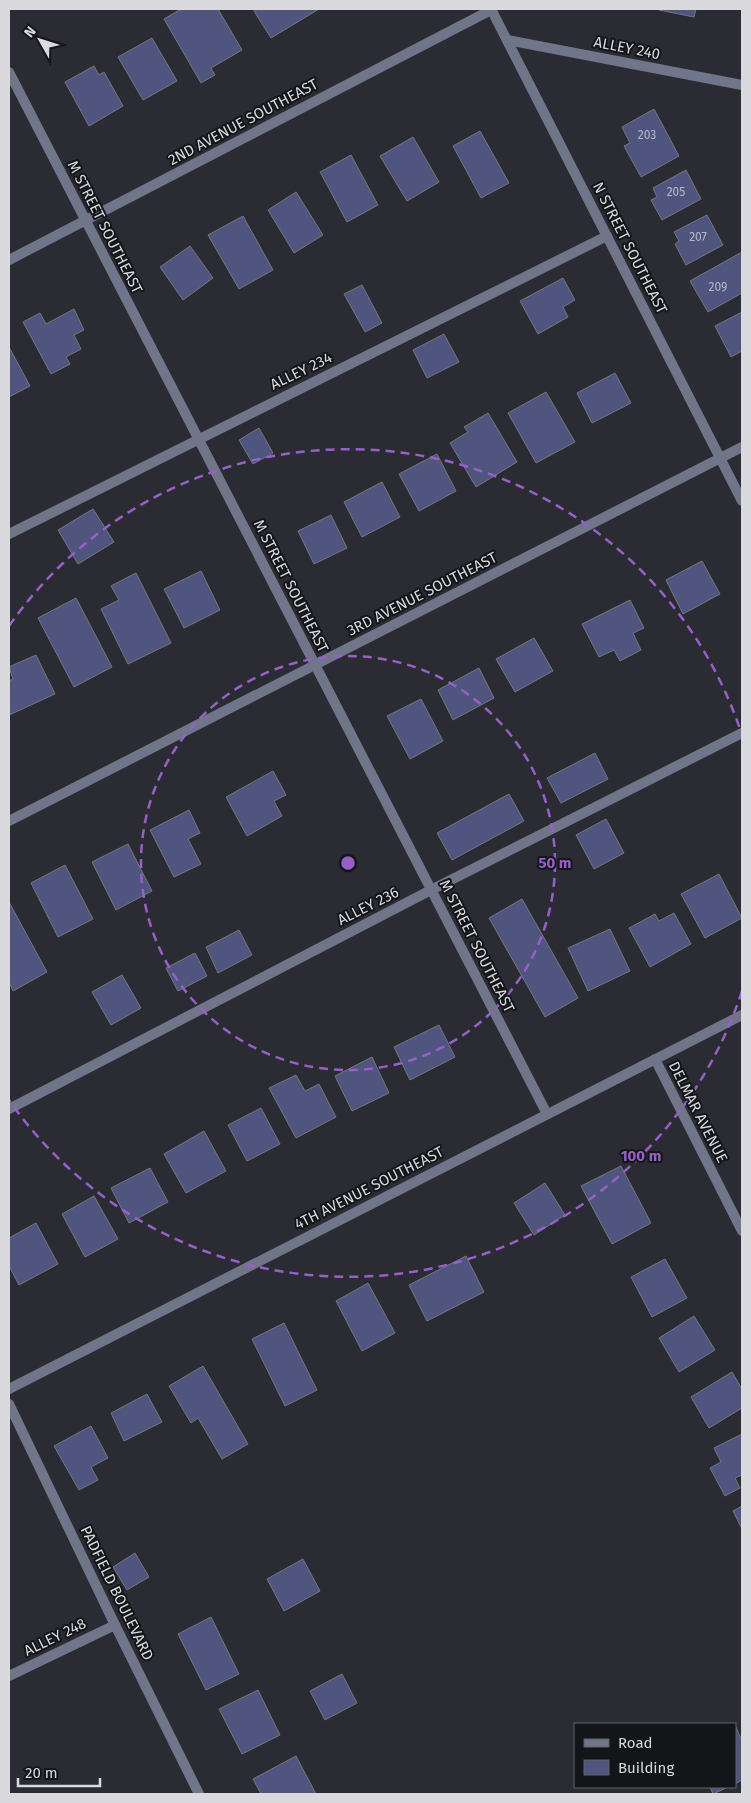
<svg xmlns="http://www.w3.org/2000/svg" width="751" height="1803" font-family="'Fira Sans',sans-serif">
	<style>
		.building { fill: #505580; stroke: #75767e }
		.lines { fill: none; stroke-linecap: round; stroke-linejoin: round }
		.lane { stroke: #717589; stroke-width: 10 }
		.street { stroke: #717589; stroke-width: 10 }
		.ring { fill: none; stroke: #9760c8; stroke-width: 2.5; stroke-dasharray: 9 6 }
		.labels { text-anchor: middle; stroke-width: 4; stroke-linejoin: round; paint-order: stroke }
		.number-label { font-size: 12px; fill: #b7b8c6 }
		.street-label { font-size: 15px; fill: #d9d9de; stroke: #141518 }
		.centre { fill: #9760c8; stroke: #141518; stroke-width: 2.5 }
		.ring-label { font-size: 15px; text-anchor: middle; font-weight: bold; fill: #9760c8; stroke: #141518; stroke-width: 4; stroke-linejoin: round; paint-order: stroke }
	</style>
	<rect width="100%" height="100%" fill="#2b2c33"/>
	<!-- building -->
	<path class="building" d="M181 9H218L242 50 211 68 215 75 201 83 164 19Z
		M258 9H319L271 38 254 11Z
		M659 9H696L694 17 659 10Z
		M152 38 177 81 143 100 118 57Z
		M94 66 99 75 104 72 123 106 89 126 65 82Z
		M654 109 679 156 641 177 624 146 630 143 622 127Z
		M480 131 509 183 481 198 453 146Z
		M413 137 439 182 407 201 380 156Z
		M351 155 378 205 347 222 320 172Z
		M686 170 701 199 662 220 651 200 657 197 653 188Z
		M296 192 323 235 294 253 268 210Z
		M707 215 723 245 686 265 675 244 679 241 674 232Z
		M243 216 273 270 239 289 208 235Z
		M190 246 213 278 183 300 160 267Z
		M742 252V293L708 312 690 281Z
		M563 278 575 300 563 307 568 317 538 334 520 301Z
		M362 285 382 323 365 332 344 294Z
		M74 309 84 330 74 335 81 349 66 357 70 364 51 374 23 322 40 313 46 324Z
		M742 312V351L731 357 715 326Z
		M444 334 459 362 427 378 413 350Z
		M9 347 30 386 9 397Z
		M615 373 631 403 592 423 577 393Z
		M546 392 575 442 536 463 508 413Z
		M488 413 517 462 476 487 450 443 468 432 464 427Z
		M259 428 273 453 253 464 239 440Z
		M437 454 456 491 419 511 399 474Z
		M382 482 400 517 362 537 344 502Z
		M93 509 114 542 78 564 58 530Z
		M331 515 347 548 314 564 298 531Z
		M702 561 720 594 683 614 666 580Z
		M201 571 220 610 184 628 164 589Z
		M136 573 171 643 128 664 101 609 119 600 111 586Z
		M76 598 112 667 74 687 38 618Z
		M630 600 644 628 633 633 641 650 620 661 614 650 599 657 582 624Z
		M534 638 553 671 515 692 496 659Z
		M36 655 55 694 9 715V681L13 679 9 667Z
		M479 668 494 698 453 720 438 690Z
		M421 699 443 741 410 759 387 716Z
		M595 753 608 779 561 803 547 778Z
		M273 771 286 795 274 801 282 816 247 836 226 797Z
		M509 794 524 821 452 860 437 833Z
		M189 810 200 833 188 839 201 864 174 877 150 830Z
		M606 819 624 853 594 869 576 835Z
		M128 844 152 891 116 910 92 862Z
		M65 865 93 919 58 937 31 883Z
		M719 874 742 918 705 938 681 894Z
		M522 899 578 998 545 1017 489 918Z
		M9 902 47 972 13 991 9 982Z
		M674 913 691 944 650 967 629 928 655 914 659 921Z
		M610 929 630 971 588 991 568 948Z
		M239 930 252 955 218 973 206 947Z
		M195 953 207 976 178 991 166 968Z
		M122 975 141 1008 111 1025 92 992Z
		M439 1025 455 1057 410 1080 394 1047Z
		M372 1057 389 1093 352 1111 335 1076Z
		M296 1075 305 1091 319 1084 336 1117 296 1138 269 1088Z
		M261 1108 280 1144 247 1161 228 1125Z
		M204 1131 226 1171 186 1193 164 1154Z
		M621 1166 651 1223 612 1244 581 1186Z
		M150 1168 168 1202 129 1223 111 1188Z
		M545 1183 565 1215 534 1235 514 1203Z
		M94 1196 118 1239 85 1257 62 1214Z
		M36 1223 58 1264 19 1285 9 1266V1238Z
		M466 1256 484 1292 427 1321 409 1285Z
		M665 1259 687 1298 652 1317 631 1277Z
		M368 1283 395 1333 362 1351 336 1301Z
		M694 1316 715 1350 679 1372 659 1338Z
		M284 1323 317 1390 285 1406 252 1339Z
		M203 1366 248 1444 222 1459 198 1418 191 1423 169 1386Z
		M732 1372 742 1389V1408L709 1428 691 1397Z
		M147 1394 162 1422 124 1441 111 1413Z
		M91 1426 108 1458 91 1467 98 1480 79 1490 54 1446Z
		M742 1434V1475L735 1478 740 1488 725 1496 710 1468 721 1462 714 1448Z
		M742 1506V1529L733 1511Z
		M135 1553 149 1577 127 1590 113 1567Z
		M303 1559 320 1591 284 1611 267 1579Z
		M211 1617 239 1674 206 1690 178 1634Z
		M342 1674 357 1703 325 1720 310 1691Z
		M258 1690 280 1735 242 1754 219 1709Z
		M735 1725 742 1741V1780L735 1784Z
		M296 1756 316 1794H261L253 1779Z
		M710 1787H728L713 1794Z"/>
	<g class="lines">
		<!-- lane -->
		<path class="lane" d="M507 40 742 85
			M9 534 607 236
			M9 1109 431 890 742 733
			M9 1676 115 1625"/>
		<!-- street -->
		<path class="street" d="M491 9 742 501
			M9 72 547 1114
			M9 260 491 10
			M9 821 742 447
			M655 1059 742 1231
			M9 1389 742 1015
			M9 1404 115 1625 199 1794"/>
	</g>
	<!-- distance rings -->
	<g class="ring">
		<circle cx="348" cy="863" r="207"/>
		<path d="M742 991A414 414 0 0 1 9 1100M9 626A414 414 0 0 1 742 735"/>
	</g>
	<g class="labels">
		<!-- number labels -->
		<g class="number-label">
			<text x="647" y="139">203</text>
			<text x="676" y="196">205</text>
			<text x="698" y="241">207</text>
			<text x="718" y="291">209</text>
		</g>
		<!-- street labels -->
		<g class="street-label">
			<text transform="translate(627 48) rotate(11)" y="5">ALLEY 240</text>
			<text transform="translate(243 122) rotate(-28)" y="5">2ND AVENUE SOUTHEAST</text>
			<text transform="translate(105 227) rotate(63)" y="5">M STREET SOUTHEAST</text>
			<text transform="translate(630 248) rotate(63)" y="5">N STREET SOUTHEAST</text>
			<text transform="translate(301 371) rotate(-26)" y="5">ALLEY 234</text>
			<text transform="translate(291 586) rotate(63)" y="5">M STREET SOUTHEAST</text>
			<text transform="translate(422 594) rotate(-27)" y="5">3RD AVENUE SOUTHEAST</text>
			<text transform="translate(368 906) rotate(-27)" y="5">ALLEY 236</text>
			<text transform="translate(477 946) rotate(63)" y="5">M STREET SOUTHEAST</text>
			<text transform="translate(698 1112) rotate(63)" y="5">DELMAR AVENUE</text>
			<text transform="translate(369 1188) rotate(-27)" y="5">4TH AVENUE SOUTHEAST</text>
			<text transform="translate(117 1593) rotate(64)" y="5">PADFIELD BOULEVARD</text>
			<text transform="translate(55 1637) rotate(-26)" y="5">ALLEY 248</text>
		</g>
	</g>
	<circle cx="348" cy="863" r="8" class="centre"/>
	<g class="ring-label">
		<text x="555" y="868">50 m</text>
		<text x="641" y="1161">100 m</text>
	</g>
	<!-- border -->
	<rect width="751" height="1803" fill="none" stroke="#d9d9de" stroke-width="20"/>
	<!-- legend -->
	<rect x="574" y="1723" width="162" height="65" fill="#141518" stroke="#636367"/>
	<rect x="584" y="1739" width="25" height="8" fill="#717589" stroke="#636367"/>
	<text x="618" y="1748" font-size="15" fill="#d9d9de">Road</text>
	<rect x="584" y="1760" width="25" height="15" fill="#505580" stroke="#636367"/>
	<text x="618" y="1773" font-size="15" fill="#d9d9de">Building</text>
	<!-- north arrow -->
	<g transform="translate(40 40) rotate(309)" stroke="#141518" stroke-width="4" paint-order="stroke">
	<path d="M0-4L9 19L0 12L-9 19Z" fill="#d9d9de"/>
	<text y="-8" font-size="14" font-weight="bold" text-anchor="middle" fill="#d9d9de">N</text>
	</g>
	<!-- scale -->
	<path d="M18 1778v8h82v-8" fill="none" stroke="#d9d9de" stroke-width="2.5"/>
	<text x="25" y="1778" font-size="15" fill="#d9d9de" stroke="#141518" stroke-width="4" paint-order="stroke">20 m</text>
</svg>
